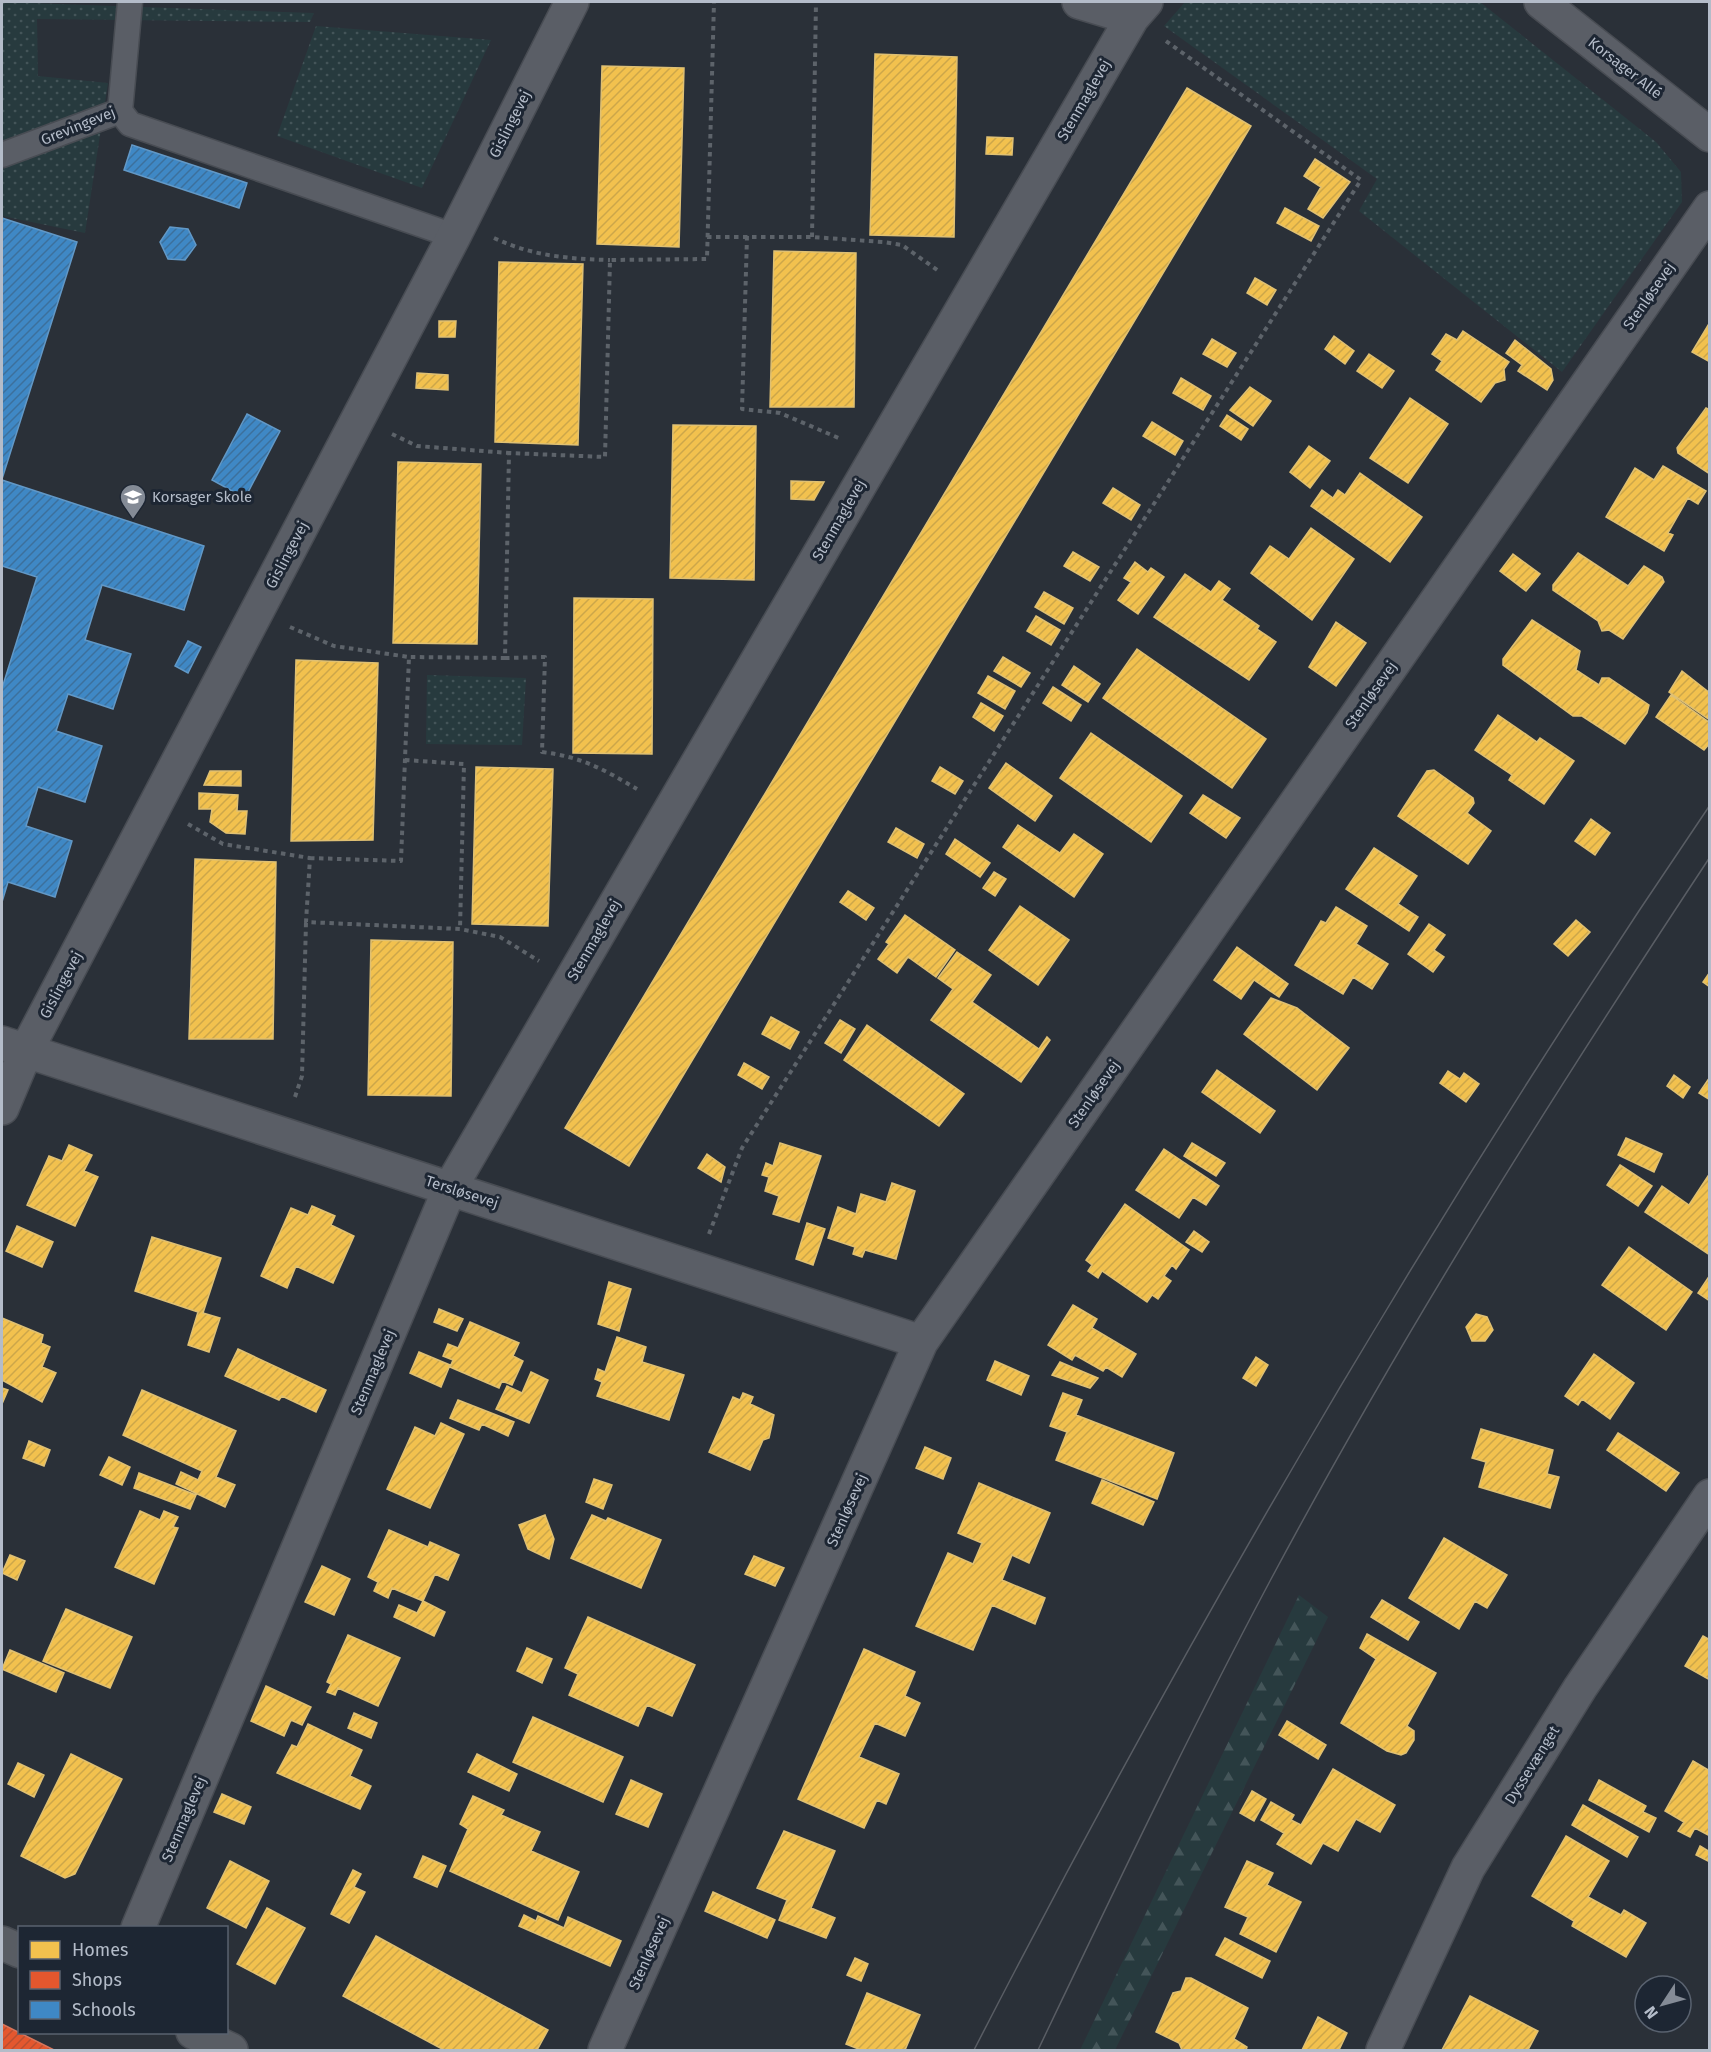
<svg xmlns="http://www.w3.org/2000/svg" width="1711" height="2052" font-family="'Fira Sans',sans-serif">
	<style>
		.green { fill: url(#green-dots) }
		.forest { fill: url(#forest-firs) }
		.homes { fill: url(#homes-hatch); stroke: #dfc073; stroke-width: 1.5 }
		.shops { fill: url(#shops-hatch); stroke: #d6755c; stroke-width: 1.5 }
		.schools { fill: url(#schools-hatch); stroke: #6298c6; stroke-width: 1.5 }
		.lines { fill: none; stroke-linecap: round; stroke-linejoin: round }
		.lane-casing { stroke: #484c53; stroke-width: 27 }
		.street-casing { stroke: #484c53; stroke-width: 36 }
		.secondary-casing { stroke: #484c53; stroke-width: 36 }
		.path { stroke: #5d636a; stroke-width: 4; stroke-dasharray: 4.5 4.5; stroke-linecap: butt }
		.lane { stroke: #5a5e66; stroke-width: 24 }
		.street { stroke: #5a5e66; stroke-width: 33 }
		.secondary { stroke: #595d64; stroke-width: 33 }
		.tram { stroke: #595d64; stroke-width: 1.5 }
		.labels { text-anchor: middle; stroke-width: 6; stroke-linejoin: round; paint-order: stroke }
		.street-label { font-size: 15px; fill: #b4bcc9; stroke: #1d2633 }
		.poi-label { font-size: 15px; fill: #b4bcc9; stroke: #1d2633; text-anchor: start }
	</style>
	<defs>
		<pattern id="green-dots" width="8" height="8" patternUnits="userSpaceOnUse" patternTransform="scale(1.5)"><rect width="8" height="8" fill="#273a3e"/><path d="M2 2h.1M6 6h.1" fill="none" stroke="#445559" stroke-width="1.8" stroke-linecap="round"/></pattern>
		<pattern id="forest-firs" width="22" height="20" patternUnits="userSpaceOnUse" patternTransform="scale(1.5)"><rect width="22" height="20" fill="#273a3e"/><path d="M5 1l3.5 6h-7zM16 11l3.5 6h-7z" fill="#445559"/></pattern>
		<pattern id="homes-hatch" width="6" height="6" patternUnits="userSpaceOnUse" patternTransform="scale(1.5)"><rect width="6" height="6" fill="#f2c14e"/><path d="M-1 1l2-2M0 6l6-6M5 7l2-2" fill="none" stroke="#cca64a"/></pattern>
		<pattern id="shops-hatch" width="6" height="6" patternUnits="userSpaceOnUse" patternTransform="scale(1.5)"><rect width="6" height="6" fill="#e4572e"/><path d="M-1 1l2-2M0 6l6-6M5 7l2-2" fill="none" stroke="#b84f32"/></pattern>
		<pattern id="schools-hatch" width="6" height="6" patternUnits="userSpaceOnUse" patternTransform="scale(1.5)"><rect width="6" height="6" fill="#3f88c5"/><path d="M-1 1l2-2M0 6l6-6M5 7l2-2" fill="none" stroke="#3c709c"/></pattern>
	</defs>
	<rect width="100%" height="100%" fill="#2a3038"/>
	<!-- green -->
	<path class="green" d="M2 2 314 13 310 22 37 19 38 76 108 83 85 233 2 216Z
		M1185 2H1480L1656 142 1681 172 1682 202 1562 372 1359 211 1377 179 1164 26Z
		M316 26 491 40 422 188 277 136Z
		M427 675 526 678 522 745 426 744Z"/>
	<!-- forest -->
	<path class="forest" d="M1299 1595 1328 1617 1115 2050H1080Z"/>
	<!-- homes -->
	<path class="homes" d="M875 54 957 57 954 237 870 235Z
		M602 66 684 68 679 247 597 244Z
		M1187 88 1251 126 629 1166 565 1128Z
		M987 137 1013 138 1012 155 986 154Z
		M1315 159 1350 182 1323 218 1308 209 1321 187 1304 176Z
		M1285 208 1319 226 1311 241 1277 223Z
		M774 251 856 253 854 407H770Z
		M499 262 583 264 578 445 495 442Z
		M1255 278 1276 290 1267 305 1247 293Z
		M439 321H456L455 337H439Z
		M1710 322V362L1692 352Z
		M1463 331 1509 362 1504 369 1505 380 1495 383 1481 402 1436 370 1442 361 1432 354 1446 334 1457 340Z
		M1334 336 1354 351 1345 364 1325 349Z
		M1212 339 1236 353 1227 367 1203 354Z
		M1515 340 1551 369 1553 380 1547 390 1518 371 1522 365 1506 353Z
		M1369 354 1394 371 1382 388 1357 371Z
		M417 373 448 375V390L416 388Z
		M1181 378 1211 396 1203 410 1173 393Z
		M1250 387 1271 401 1253 426 1230 410Z
		M1410 398 1448 424 1408 483 1370 458Z
		M1706 408 1710 410V474L1678 453 1677 448Z
		M1227 415 1248 429 1241 440 1220 426Z
		M1152 422 1183 441 1175 455 1143 436Z
		M673 425 756 426 754 580 670 578Z
		M1309 446 1330 461 1310 488 1290 472Z
		M398 462 481 464 477 644 393 643Z
		M1663 466 1706 491 1698 504 1688 498 1668 533 1673 535 1664 551 1606 517 1635 468 1654 480Z
		M1360 473 1422 517 1390 562 1311 506 1322 490 1333 498 1338 490 1345 495Z
		M791 481 824 482 814 500 791 499Z
		M1113 488 1140 505 1131 520 1103 503Z
		M1311 528 1354 559 1312 620 1251 573 1270 546 1289 559Z
		M1073 552 1099 567 1090 581 1064 566Z
		M1578 553 1628 586 1644 566 1662 577 1664 582 1623 639 1609 630 1602 631 1598 621 1553 590V585Z
		M1513 554 1540 574 1526 591 1500 571Z
		M1135 562 1148 572 1151 568 1164 577 1138 614 1118 600 1131 582 1124 578Z
		M1185 574 1211 592 1219 581 1230 589 1222 600 1259 626 1257 629 1276 642 1249 680 1154 617Z
		M1044 592 1073 608 1064 624 1035 607Z
		M574 598 653 599 652 754 573 753Z
		M1036 616 1060 630 1051 645 1027 631Z
		M1532 620 1580 651 1576 670 1599 685 1602 678H1609L1649 705 1647 713 1625 744 1582 716H1573L1503 665V659Z
		M1336 622 1366 643 1336 686 1309 667Z
		M1137 649 1266 739 1232 788 1103 698Z
		M1003 657 1030 673 1021 687 994 671Z
		M296 660 378 663 373 840 291 841Z
		M1074 666 1100 684 1088 702 1062 685Z
		M1682 671 1710 693V720L1669 692Z
		M988 676 1015 691 1005 709 978 693Z
		M1053 687 1081 705 1071 721 1043 703Z
		M1671 695 1710 723V743L1704 750 1656 717Z
		M981 703 1003 716 994 731 973 717Z
		M1498 715 1537 742 1540 738 1574 761 1544 804 1509 780 1512 775 1475 750Z
		M1091 733 1182 796 1151 842 1060 778Z
		M1006 763 1052 796 1035 821 989 788Z
		M476 767 553 769 548 926 472 924Z
		M940 767 963 781 955 794 932 781Z
		M1434 770 1473 798 1474 803 1467 813 1491 831 1468 864 1398 816 1427 771Z
		M210 771H241V786L204 785Z
		M199 793 238 795 237 811H247L245 834 226 833 210 822 212 809H199Z
		M1203 795 1240 818 1226 838 1190 813Z
		M1591 819 1610 833 1595 855 1575 841Z
		M1018 825 1060 853 1074 834 1103 854 1074 897 1003 847Z
		M896 828 924 844 917 858 888 842Z
		M955 839 990 863 980 877 946 854Z
		M1374 848 1417 876 1398 904 1418 917 1409 931 1346 889Z
		M195 859 276 862 273 1039H189Z
		M994 872 1006 879 995 896 983 888Z
		M848 891 874 908 866 920 840 902Z
		M1020 906 1069 940 1038 985 989 950Z
		M1336 907 1367 926 1356 944 1388 964 1372 989 1353 977 1343 994 1295 965 1321 921 1326 923Z
		M905 915 955 950 936 977 908 957 897 973 878 959 889 944 886 942Z
		M1576 920 1590 932 1568 956 1554 944Z
		M1429 924 1445 935 1434 950 1444 957 1433 972 1408 954Z
		M371 940 453 942 451 1096 368 1095Z
		M1237 947 1288 984 1279 997 1254 980 1241 999 1214 980Z
		M957 952 991 975 972 1002 1039 1049 1047 1037 1050 1040 1021 1082 931 1020 953 989 938 978Z
		M1710 972V987L1703 982Z
		M1271 998 1297 1008 1349 1048 1317 1090 1244 1034Z
		M771 1017 799 1032 790 1049 762 1034Z
		M840 1020 855 1029 841 1053 825 1043Z
		M867 1025 964 1094 939 1126 844 1060Z
		M744 1063 769 1077 762 1089 738 1075Z
		M1217 1070 1275 1111 1260 1133 1202 1092Z
		M1448 1071 1460 1079 1464 1073 1479 1084 1466 1102 1440 1083Z
		M1674 1075 1690 1087 1683 1098 1667 1086Z
		M1710 1077V1100L1699 1093Z
		M1626 1138 1662 1154 1654 1172 1618 1155Z
		M780 1143 821 1156 799 1222 773 1214 779 1196 765 1191 769 1177 762 1175 766 1163 773 1166Z
		M1192 1143 1225 1163 1216 1176 1184 1156Z
		M69 1145 92 1155 84 1171 98 1177 75 1226 27 1205 49 1156 62 1161Z
		M1164 1149 1219 1186 1206 1205 1193 1197 1179 1218 1136 1190Z
		M707 1154 725 1167 721 1182 698 1168Z
		M1620 1165 1652 1186 1638 1206 1607 1185Z
		M1710 1173V1255L1645 1212 1662 1186 1689 1205Z
		M892 1183 915 1191 896 1259 865 1250 862 1257 853 1254 855 1247 828 1238 838 1207 856 1214 861 1194 886 1202Z
		M1125 1204 1189 1250 1176 1269 1172 1265 1164 1276 1171 1281 1158 1299 1152 1295 1147 1302 1102 1271 1098 1278 1088 1271 1092 1265 1086 1260Z
		M312 1206 335 1216 331 1225 354 1236 333 1283 296 1266 287 1288 261 1276 291 1208 308 1215Z
		M807 1223 825 1229 813 1265 796 1259Z
		M17 1226 53 1242 42 1267 6 1251Z
		M1194 1231 1209 1242 1202 1252 1186 1242Z
		M152 1237 221 1258 203 1313 220 1318 209 1352 188 1345 198 1312 135 1291Z
		M1629 1247 1692 1292 1666 1330 1602 1285Z
		M1710 1275V1301L1698 1293Z
		M609 1282 631 1289 619 1331 598 1324Z
		M1073 1305 1097 1319 1092 1328 1136 1354 1122 1377 1106 1367 1103 1371 1075 1355 1072 1360 1048 1345Z
		M439 1309 463 1319 457 1331 434 1322Z
		M1476 1314 1487 1317 1493 1330 1485 1341H1472L1466 1327Z
		M2 1318 43 1335 41 1343 50 1347 42 1367 56 1373 42 1402 2 1380Z
		M470 1322 519 1343 513 1356 523 1361 512 1385 502 1381 499 1388 450 1367 453 1360 443 1356 448 1344 458 1348Z
		M617 1337 646 1347 642 1362 684 1375 669 1420 597 1396 602 1382 595 1379 598 1369 605 1372Z
		M238 1349 326 1390 316 1412 282 1396 279 1400 225 1376Z
		M419 1352 450 1365 441 1387 410 1373Z
		M1594 1354 1634 1383 1610 1419 1582 1399 1578 1405 1565 1396Z
		M1256 1357 1268 1365 1256 1386 1243 1378Z
		M995 1361 1029 1376 1021 1395 987 1380Z
		M1060 1362 1098 1378 1090 1388 1052 1375Z
		M531 1372 548 1380 529 1423 496 1409 507 1386 522 1393Z
		M2 1388 8 1390 2 1404Z
		M142 1390 236 1431 216 1477 235 1485 225 1507 176 1484 181 1472 198 1480 202 1471 123 1435Z
		M743 1393 753 1397 750 1404 774 1415 769 1438 763 1440 750 1470 709 1452 733 1397 740 1400Z
		M1063 1393 1082 1400 1076 1415 1174 1453 1157 1499 1056 1460 1067 1432 1050 1426Z
		M458 1400 514 1422 508 1436 482 1424 479 1430 450 1418Z
		M441 1423 464 1434 430 1508 387 1489 415 1427 435 1436Z
		M1481 1429 1553 1450 1547 1474 1559 1477 1550 1508 1479 1487 1486 1462 1472 1458Z
		M1618 1433 1679 1473 1666 1491 1607 1450Z
		M29 1441 50 1450 44 1466 23 1458Z
		M925 1447 951 1458 943 1479 916 1468Z
		M109 1457 130 1467 122 1485 100 1475Z
		M139 1473 196 1495 190 1509 134 1488Z
		M594 1479 612 1485 603 1509 586 1502Z
		M1102 1480 1154 1502 1143 1525 1092 1503Z
		M979 1483 1050 1513 1029 1563 1012 1555 1002 1580 1045 1598 1035 1624 992 1605 973 1650 916 1626 948 1553 973 1564 982 1543 958 1533Z
		M140 1511 160 1520 164 1511 178 1517 173 1527 178 1528 154 1584 115 1567Z
		M545 1515 554 1539 549 1559 528 1549 519 1525Z
		M592 1515 606 1521 608 1518 661 1540 641 1588 571 1558Z
		M389 1530 428 1547 430 1542 459 1555 448 1580 435 1574 423 1601 392 1588 388 1598 374 1591 378 1582 368 1577Z
		M1444 1538 1507 1575 1487 1608 1475 1601 1459 1629 1409 1598Z
		M10 1555 25 1561 17 1580 2 1573Z
		M754 1556 784 1568 775 1586 745 1574Z
		M322 1566 350 1579 334 1615 305 1602Z
		M1382 1600 1419 1622 1408 1640 1371 1617Z
		M423 1601 445 1612 434 1636 394 1617 399 1605 417 1613Z
		M66 1609 132 1637 110 1688 43 1661Z
		M588 1617 695 1665 672 1716 647 1705 638 1726 569 1695 578 1674 565 1668Z
		M1367 1634 1436 1673 1407 1726 1414 1731V1740L1406 1753 1401 1755 1387 1751 1341 1723 1376 1659 1360 1648Z
		M348 1635 400 1658 378 1706 338 1688 335 1695 327 1692 331 1684 327 1682Z
		M1703 1636 1710 1640V1680L1685 1666Z
		M527 1648 552 1659 542 1683 517 1671Z
		M864 1649 915 1672 905 1696 920 1703 905 1736 875 1723 859 1757 899 1774 886 1804 877 1800 864 1828 798 1799Z
		M10 1650 64 1673 56 1692 2 1669Z
		M266 1686 311 1707 302 1725 291 1720 284 1736 251 1721Z
		M354 1713 377 1723 371 1738 348 1728Z
		M533 1717 623 1757 603 1802 513 1762Z
		M1287 1721 1326 1745 1318 1759 1279 1735Z
		M308 1724 362 1750 350 1776 371 1786 360 1809 277 1773 292 1745 297 1747Z
		M71 1754 122 1779 75 1874 65 1878 21 1856Z
		M477 1754 517 1774 509 1791 468 1772Z
		M1693 1761 1710 1771V1836L1695 1828 1690 1837 1678 1831 1684 1822 1665 1811Z
		M18 1763 44 1775 34 1797 8 1784Z
		M1333 1769 1395 1805 1380 1832 1356 1819 1338 1851 1323 1843 1311 1864 1277 1844 1284 1833 1261 1820 1271 1802 1294 1815 1291 1820 1301 1825Z
		M631 1780 662 1794 648 1827 616 1814Z
		M1599 1780 1646 1806 1643 1812 1656 1818 1649 1832 1589 1800Z
		M1252 1791 1266 1799 1254 1821 1240 1813Z
		M222 1794 251 1807 244 1824 214 1812Z
		M473 1796 504 1810 501 1815 540 1832 531 1851 579 1872 558 1920 450 1871 468 1829 460 1824Z
		M1583 1805 1638 1837 1627 1857 1572 1825Z
		M784 1831 835 1851 811 1908 835 1918 826 1938 779 1920 787 1900 757 1888Z
		M1566 1836 1609 1861 1588 1897 1621 1915 1624 1910 1646 1923 1626 1957 1572 1926 1574 1921 1532 1896Z
		M1700 1846 1710 1852V1862L1696 1855Z
		M423 1856 446 1866 437 1887 414 1877Z
		M230 1861 269 1881 246 1928 207 1908Z
		M1247 1861 1273 1873 1267 1885 1301 1902 1276 1952 1240 1934 1248 1917 1225 1907Z
		M353 1870 361 1874 354 1887 365 1892 349 1923 331 1914Z
		M713 1892 775 1920 767 1938 705 1911Z
		M267 1908 305 1928 275 1984 237 1964Z
		M524 1915 536 1921 538 1916 564 1928 568 1917 621 1941 610 1966 519 1926Z
		M376 1936 548 2030 537 2050H444L343 1996Z
		M1225 1938 1270 1961 1262 1978 1216 1955Z
		M855 1958 868 1964 861 1981 847 1975Z
		M1186 1978H1191L1248 2008 1234 2039 1247 2047 1246 2050H1182L1179 2043 1156 2032 1173 1993 1181 1991Z
		M867 1993 920 2015 905 2050H861L846 2044Z
		M1470 1996 1538 2031 1528 2050H1442Z
		M1318 2017 1347 2033 1339 2050H1302Z"/>
	<!-- shops -->
	<path class="shops" d="M2 2024 54 2050H2Z"/>
	<!-- schools -->
	<path class="schools" d="M132 145 247 183 239 208 124 170Z
		M2 218 77 242 2 479Z
		M170 227 188 229 196 245 185 260 168 259 160 242Z
		M247 414 280 431 245 498 212 480Z
		M2 480 204 546 184 610 102 585 85 640 131 654 113 709 68 694 56 731 102 746 85 802 38 787 26 826 72 841 55 897 8 882 2 902V688L37 577 2 566Z
		M188 641 201 647 188 673 175 666Z"/>
	<g class="lines">
		<!-- lane casing -->
		<g class="lane-casing">
			<path id="lane" d="M120 111 130 124 454 236
				M2 155 120 111 130 2"/>
		</g>
		<!-- street casing -->
		<g class="street-casing">
			<path id="street" d="M1079 2 1132 18
				M1541 2 1710 135
				M2 1043 921 1342
				M2 1108 26 1051 454 236 572 2
				M138 1928 450 1188 1132 18 1146 2
				M605 2050 921 1342 1710 208
				M1383 2050 1468 1868 1580 1688 1710 1496"/>
		</g>
		<!-- secondary casing -->
		<g class="secondary-casing">
			<path id="secondary" d="M2 1943 20 1951
				M193 2032 231 2050"/>
		</g>
		<!-- path -->
		<path class="path" d="M747 236 742 409 780 413 841 439
			M707 237H812L883 242 902 245 940 272
			M812 237 816 2
			M494 238C532 256 569 259 610 260
			M392 434 417 446 509 453
			M290 627 334 646 409 657
			M505 658 545 657 542 752C582 757 603 769 637 789
			M405 760 464 764 460 929
			M188 824 223 844 310 858 306 922 460 929 500 937 539 961
			M310 858 401 861 409 657 505 658 509 453 605 457 610 260 707 259 714 2
			M295 1097 302 1076 306 922
			M709 1234 742 1148 1361 180 1163 39"/>
		<!-- lane -->
		<use href="#lane" class="lane"/>
		<!-- street -->
		<use href="#street" class="street"/>
		<!-- secondary -->
		<use href="#secondary" class="secondary"/>
		<!-- tram -->
		<path class="tram" d="M974 2050C1194 1621 1439 1204 1710 805
			M1038 2050C1113 1893 1188 1735 1270 1581 1403 1332 1554 1093 1710 857"/>
	</g>
	<!-- icons -->
	<defs>
		<g id="school-pin" transform="scale(1.35)"><path d="M0 17L-7.5 6A9.5 9.5 0 1 1 7.5 6Z" fill="#848b96" stroke="#1d2633"/><path d="M0-5L7-2L0 1L-7-2ZM-4 1L0 2.5L4 1V4Q0 6-4 4Z" fill="#fff"/></g>
	</defs>
	<g fill-rule="evenodd">
		<use href="#school-pin" x="133" y="497"/>
	</g>
	<g class="labels">
		<!-- street labels -->
		<g class="street-label">
			<text transform="translate(1625 68) rotate(38)" y="5">Korsager Allé</text>
			<text transform="translate(1084 100) rotate(-60)" y="5">Stenmaglevej</text>
			<text transform="translate(510 124) rotate(-63)" y="5">Gislingevej</text>
			<text transform="translate(78 126) rotate(-22)" y="5">Grevingevej</text>
			<text transform="translate(1649 296) rotate(-55)" y="5">Stenløsevej</text>
			<text transform="translate(839 520) rotate(-60)" y="5">Stenmaglevej</text>
			<text transform="translate(287 555) rotate(-62)" y="5">Gislingevej</text>
			<text transform="translate(1371 695) rotate(-55)" y="5">Stenløsevej</text>
			<text transform="translate(594 940) rotate(-60)" y="5">Stenmaglevej</text>
			<text transform="translate(61 985) rotate(-62)" y="5">Gislingevej</text>
			<text transform="translate(1094 1094) rotate(-55)" y="5">Stenløsevej</text>
			<text transform="translate(462 1192) rotate(18)" y="5">Tersløsevej</text>
			<text transform="translate(373 1372) rotate(-67)" y="5">Stenmaglevej</text>
			<text transform="translate(847 1510) rotate(-66)" y="5">Stenløsevej</text>
			<text transform="translate(1532 1765) rotate(-58)" y="5">Dyssevænget</text>
			<text transform="translate(184 1819) rotate(-67)" y="5">Stenmaglevej</text>
			<text transform="translate(649 1953) rotate(-66)" y="5">Stenløsevej</text>
		</g>
		<!-- poi labels -->
		<g class="poi-label">
			<text x="152" y="502">Korsager Skole</text>
		</g>
	</g>
	<!-- border -->
	<rect width="1711" height="2052" fill="none" stroke="#b4bcc9" stroke-width="6"/>
	<!-- legend -->
	<rect x="18" y="1926" width="210" height="108" fill="#1d2633" stroke="#59626f" stroke-width="1.5"/>
	<rect x="30" y="1941" width="30" height="18" fill="#f2c14e" stroke="#59626f" stroke-width="1.5"/>
	<text x="72" y="1956" font-size="18" fill="#b4bcc9">Homes</text>
	<rect x="30" y="1971" width="30" height="18" fill="#e4572e" stroke="#59626f" stroke-width="1.5"/>
	<text x="72" y="1986" font-size="18" fill="#b4bcc9">Shops</text>
	<rect x="30" y="2001" width="30" height="18" fill="#3f88c5" stroke="#59626f" stroke-width="1.5"/>
	<text x="72" y="2016" font-size="18" fill="#b4bcc9">Schools</text>
	<!-- north arrow -->
	<g transform="translate(1663 2004) rotate(234)"><circle r="28" fill="#1d2633" stroke="#59626f" stroke-width="1.5"/>
	<path d="M0-4.5L10 22L0 15L-10 22Z" fill="#848b96"/>
	<text y="-9" font-size="16" font-weight="bold" text-anchor="middle" fill="#b4bcc9">N</text>
	</g>
</svg>
